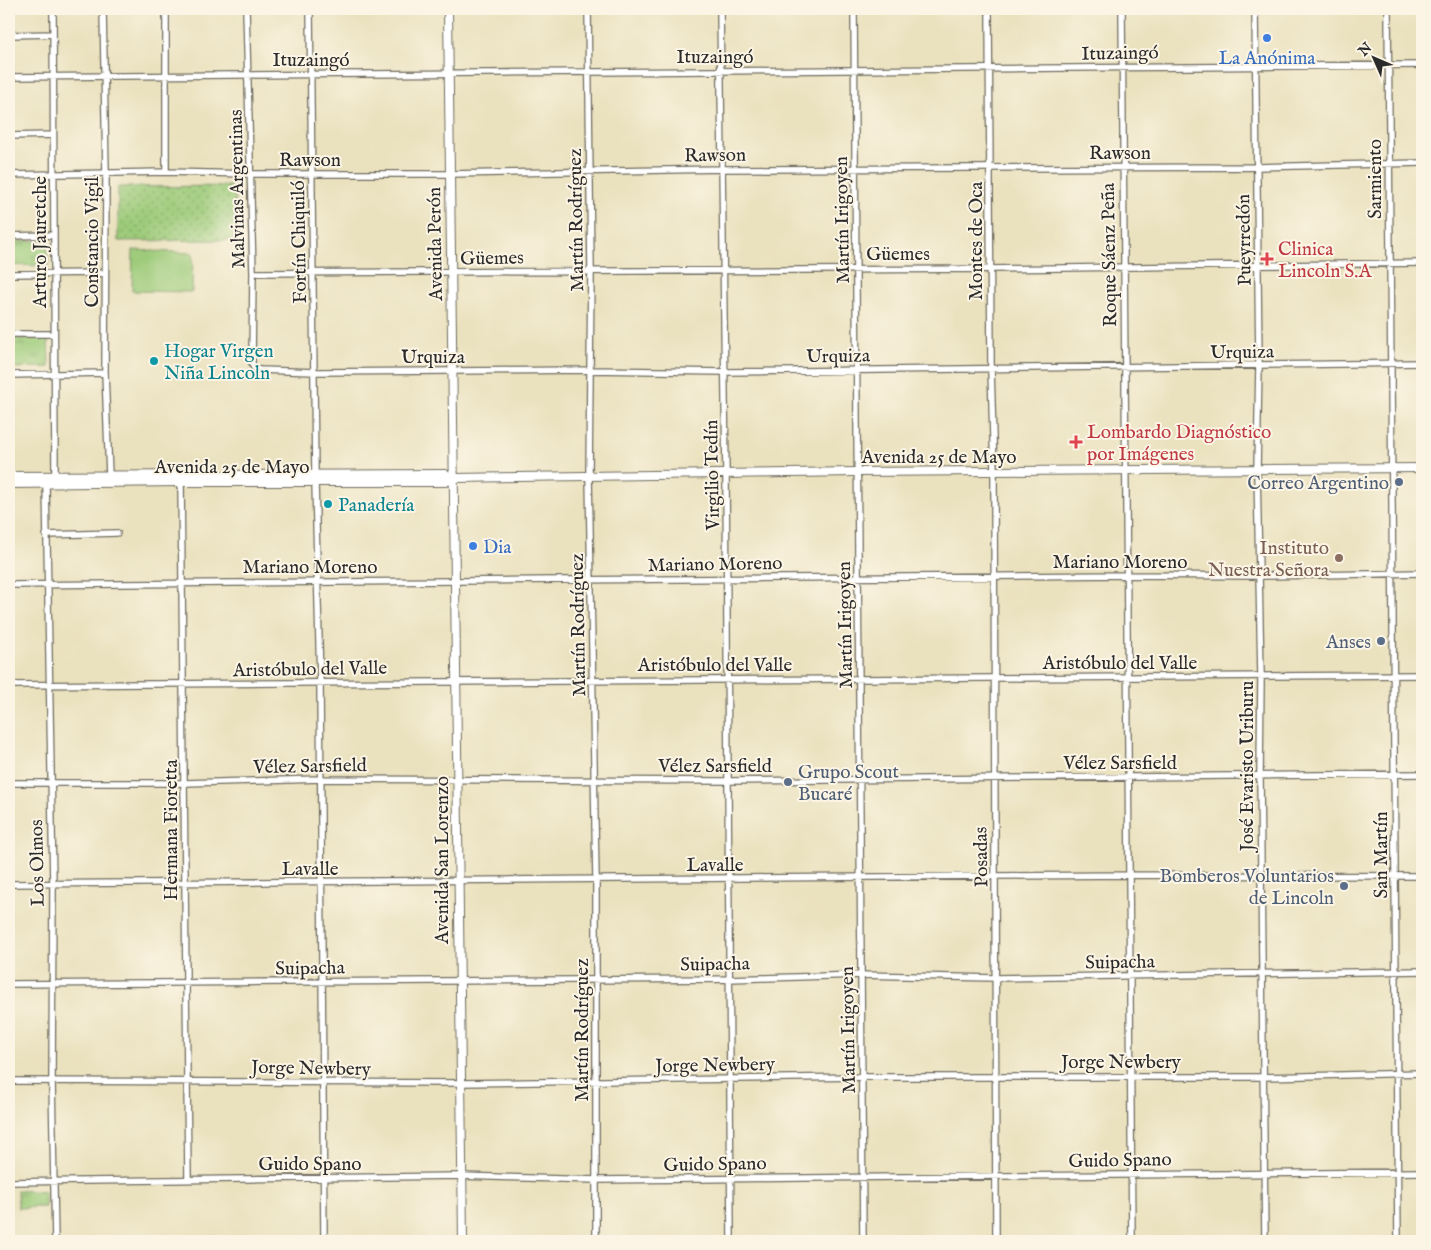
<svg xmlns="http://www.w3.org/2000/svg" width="1431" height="1250" font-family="'IM FELL English',serif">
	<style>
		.grass { fill: url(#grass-dots); stroke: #637a52 }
		.park { fill: url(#park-tufts); stroke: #637a52 }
		.pitch { fill: #9bca78; stroke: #637a52 }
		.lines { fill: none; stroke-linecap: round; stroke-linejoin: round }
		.street-casing { stroke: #6e6b5e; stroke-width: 8 }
		.secondary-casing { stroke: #6e6b5e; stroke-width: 10 }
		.street { stroke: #fff; stroke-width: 5.5 }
		.secondary { stroke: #fff; stroke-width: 8 }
		.shop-dot { fill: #3f7fe0; stroke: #fcf5e5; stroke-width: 2 }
		.health-dot { fill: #e0444e; stroke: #fcf5e5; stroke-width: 2 }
		.culture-dot { fill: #0f9aa8; stroke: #fcf5e5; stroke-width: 2 }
		.service-dot { fill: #5c6f8a; stroke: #fcf5e5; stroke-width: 2 }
		.education-dot { fill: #8d6e63; stroke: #fcf5e5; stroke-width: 2 }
		.labels { text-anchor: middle; stroke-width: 4; stroke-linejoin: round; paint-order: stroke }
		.street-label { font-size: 19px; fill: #2b2b2b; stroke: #fcf5e5 }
		.shop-label { font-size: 19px; fill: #366cbe; stroke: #fcf5e5 }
		.health-label { font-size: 19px; fill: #be3a42; stroke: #fcf5e5; text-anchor: start }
		.culture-label { font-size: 19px; fill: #0d838f; stroke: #fcf5e5; text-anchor: start }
		.service-label { font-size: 19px; fill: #4e5e75; stroke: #fcf5e5; text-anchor: end }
		.education-label { font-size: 19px; fill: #785e54; stroke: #fcf5e5; text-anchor: end }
	</style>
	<defs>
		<pattern id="grass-dots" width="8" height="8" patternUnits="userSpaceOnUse" patternTransform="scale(1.25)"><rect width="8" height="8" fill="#9bca78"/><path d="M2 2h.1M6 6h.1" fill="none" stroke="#7fa463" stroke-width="1.8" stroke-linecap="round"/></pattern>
		<pattern id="park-tufts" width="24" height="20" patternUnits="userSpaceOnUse" patternTransform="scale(1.25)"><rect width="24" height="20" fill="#9bca78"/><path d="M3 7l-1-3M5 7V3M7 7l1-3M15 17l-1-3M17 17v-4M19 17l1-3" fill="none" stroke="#7fa463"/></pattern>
	</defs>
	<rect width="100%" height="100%" fill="#fcf5e5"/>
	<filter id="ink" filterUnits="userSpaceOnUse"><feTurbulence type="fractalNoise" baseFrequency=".02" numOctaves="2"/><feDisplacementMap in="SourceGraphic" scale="10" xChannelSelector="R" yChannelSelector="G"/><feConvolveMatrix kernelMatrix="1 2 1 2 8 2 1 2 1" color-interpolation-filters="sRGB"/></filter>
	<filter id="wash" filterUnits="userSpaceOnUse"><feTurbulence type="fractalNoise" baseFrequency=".0096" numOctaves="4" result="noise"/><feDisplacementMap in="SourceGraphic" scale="20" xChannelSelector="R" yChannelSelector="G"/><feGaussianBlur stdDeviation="1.12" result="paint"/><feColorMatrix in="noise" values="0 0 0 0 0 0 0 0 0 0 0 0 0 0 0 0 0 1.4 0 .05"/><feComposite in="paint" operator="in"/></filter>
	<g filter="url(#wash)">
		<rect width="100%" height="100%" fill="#eae1be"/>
		<!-- grass -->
		<path class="grass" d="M235 186V240L118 241V187Z"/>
		<!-- park -->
		<path class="park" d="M9 241H47L48 266 9 265Z
			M48 337 49 367 9 368V339Z
			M17 1190 45 1192V1207L18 1208Z"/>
		<!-- pitch -->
		<path class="pitch" d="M133 250 193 253 192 292 132 291Z"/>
	</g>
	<g filter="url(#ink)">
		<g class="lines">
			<!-- street casing -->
			<g class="street-casing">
				<path id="street" d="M53 9 55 476
					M103 9 106 174 105 373 109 475
					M246 9 253 273 252 363 254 368 260 370 315 372 591 370 724 372 1422 363
					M310 9 315 475
					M588 9 591 271 589 475 596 880V1241
					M720 9 726 474 731 1241
					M854 9 863 1241
					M989 9 991 369 994 472 996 1241
					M1122 9 1132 1241
					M1255 9 1259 365 1257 470 1261 677 1260 776 1265 1241
					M1388 9 1398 1241
					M9 35 53 34
					M9 77 1422 65
					M9 136 53 135
					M166 172V9
					M9 175 166 172 250 174H449L723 169 1257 167 1422 163
					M9 236 54 235
					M253 273 990 269 1422 263
					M9 274 105 273
					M9 334H54
					M9 375 105 373
					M181 482 188 1179
					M315 482 320 682 324 1241
					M46 484 53 884 52 1081 55 1241
					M46 535 117 533
					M9 585 1125 575 1259 576 1422 573
					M9 685 1422 675
					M9 783H185L320 779 728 781 1422 774
					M9 884 1127 875 1422 876
					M9 984 728 979 861 975 995 978 1422 971
					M9 1081 461 1083 862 1077H1262L1422 1073
					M9 1182 461 1176 596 1180 1422 1172"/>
			</g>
			<!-- secondary casing -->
			<g class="secondary-casing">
				<path id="secondary" d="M448 9 463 1241
					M9 476 445 474 455 478
					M9 484 181 482H445L455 478 856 472 1422 468"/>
			</g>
			<!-- street -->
			<use href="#street" class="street"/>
			<!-- secondary -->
			<use href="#secondary" class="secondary"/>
		</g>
	</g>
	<!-- markers -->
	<g class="shop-dot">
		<circle cx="1267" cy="38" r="5"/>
		<circle cx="473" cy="546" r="5"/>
	</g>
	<g class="health-dot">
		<path d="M1264.5 251.5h5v5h5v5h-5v5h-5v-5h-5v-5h5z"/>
		<path d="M1073.5 434.5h5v5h5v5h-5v5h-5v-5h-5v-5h5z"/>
	</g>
	<g class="culture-dot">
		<circle cx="154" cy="361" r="5"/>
		<circle cx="328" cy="504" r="5"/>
	</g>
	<g class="service-dot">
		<circle cx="1399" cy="482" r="5"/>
		<circle cx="1381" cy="641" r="5"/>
		<circle cx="788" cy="782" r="5"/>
		<circle cx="1344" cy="886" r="5"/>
	</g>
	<circle class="education-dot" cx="1339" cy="558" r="5"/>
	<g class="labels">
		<!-- street labels -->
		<g class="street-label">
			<text transform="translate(1120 52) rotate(-1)" y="7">Ituzaingó</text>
			<text x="715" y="63">Ituzaingó</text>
			<text x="311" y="66">Ituzaingó</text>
			<text x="1120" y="159">Rawson</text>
			<text transform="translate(715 154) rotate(-1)" y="7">Rawson</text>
			<text x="310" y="166">Rawson</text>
			<text transform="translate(1374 179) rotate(-90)" y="7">Sarmiento</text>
			<text transform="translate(236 189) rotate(-91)" y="7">Malvinas Argentinas</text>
			<text transform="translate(575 220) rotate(-91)" y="7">Martín Rodríguez</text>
			<text transform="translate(841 220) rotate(-91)" y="7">Martín Irigoyen</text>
			<text transform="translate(1243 240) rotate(-91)" y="7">Pueyrredón</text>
			<text transform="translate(975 241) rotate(-90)" y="7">Montes de Oca</text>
			<text transform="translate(39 242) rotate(-90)" y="7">Arturo Jauretche</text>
			<text transform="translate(91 242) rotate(-90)" y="7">Constancio Vigil</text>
			<text transform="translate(298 242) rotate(-91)" y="7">Fortín Chiquiló</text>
			<text transform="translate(434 244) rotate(-91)" y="7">Avenida Perón</text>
			<text x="898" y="260">Güemes</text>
			<text transform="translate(1108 255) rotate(-91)" y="7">Roque Sáenz Peña</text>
			<text transform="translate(492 257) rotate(-1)" y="7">Güemes</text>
			<text transform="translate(1242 351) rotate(-1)" y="7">Urquiza</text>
			<text transform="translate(838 355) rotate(-1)" y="7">Urquiza</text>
			<text x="433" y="363">Urquiza</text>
			<text x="939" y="463">Avenida 25 de Mayo</text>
			<text x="232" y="473">Avenida 25 de Mayo</text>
			<text transform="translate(711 475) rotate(-91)" y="7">Virgilio Tedín</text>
			<text x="1120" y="568">Mariano Moreno</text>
			<text transform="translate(715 563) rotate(-1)" y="7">Mariano Moreno</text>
			<text x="310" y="573">Mariano Moreno</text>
			<text transform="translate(577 625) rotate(-91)" y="7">Martín Rodríguez</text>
			<text transform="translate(844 625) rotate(-91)" y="7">Martín Irigoyen</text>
			<text x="1120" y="669">Aristóbulo del Valle</text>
			<text x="715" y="671">Aristóbulo del Valle</text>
			<text transform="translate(310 668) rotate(-1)" y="7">Aristóbulo del Valle</text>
			<text x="1120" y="769">Vélez Sarsfield</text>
			<text transform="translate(310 765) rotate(-1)" y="7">Vélez Sarsfield</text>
			<text x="715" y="772">Vélez Sarsfield</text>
			<text transform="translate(1246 766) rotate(-90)" y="7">José Evaristo Uriburu</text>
			<text transform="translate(170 830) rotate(-90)" y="7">Hermana Fioretta</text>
			<text transform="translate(1380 855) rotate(-90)" y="7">San Martín</text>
			<text transform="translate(980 857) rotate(-91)" y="7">Posadas</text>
			<text transform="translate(441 860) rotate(-90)" y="7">Avenida San Lorenzo</text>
			<text transform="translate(36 863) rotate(-91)" y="7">Los Olmos</text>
			<text x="715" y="871">Lavalle</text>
			<text x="310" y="875">Lavalle</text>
			<text transform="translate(1120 961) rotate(-1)" y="7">Suipacha</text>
			<text transform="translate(715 963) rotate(-1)" y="7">Suipacha</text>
			<text transform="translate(310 967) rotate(-1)" y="7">Suipacha</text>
			<text transform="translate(581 1030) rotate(-90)" y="7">Martín Rodríguez</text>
			<text transform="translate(847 1030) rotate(-91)" y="7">Martín Irigoyen</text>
			<text x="1121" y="1068">Jorge Newbery</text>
			<text transform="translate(715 1064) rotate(-1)" y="7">Jorge Newbery</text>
			<text transform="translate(311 1067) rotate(1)" y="7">Jorge Newbery</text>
			<text transform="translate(1120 1159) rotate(-1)" y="7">Guido Spano</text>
			<text x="310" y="1170">Guido Spano</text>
			<text transform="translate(715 1163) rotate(-1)" y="7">Guido Spano</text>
		</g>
		<!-- shop labels -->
		<g class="shop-label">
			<text x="1267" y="64">La Anónima</text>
			<text x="483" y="553" text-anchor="start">Dia</text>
		</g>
		<!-- health labels -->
		<g class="health-label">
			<text x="1278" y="255">Clinica<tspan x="1278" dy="22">Lincoln S.A</tspan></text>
			<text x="1087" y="438">Lombardo Diagnóstico<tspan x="1087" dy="22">por Imágenes</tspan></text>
		</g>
		<!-- culture labels -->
		<g class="culture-label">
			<text x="164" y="357">Hogar Virgen<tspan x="164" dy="22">Niña Lincoln</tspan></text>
			<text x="338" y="511">Panadería</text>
		</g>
		<!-- service labels -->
		<g class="service-label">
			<text x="1389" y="489">Correo Argentino</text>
			<text x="1371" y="648">Anses</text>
			<text x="798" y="778" text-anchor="start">Grupo Scout<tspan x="798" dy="22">Bucaré</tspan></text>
			<text x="1334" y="882">Bomberos Voluntarios<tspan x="1334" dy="22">de Lincoln</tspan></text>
		</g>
		<!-- education labels -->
		<g class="education-label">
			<text x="1329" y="554">Instituto<tspan x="1329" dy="22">Nuestra Señora</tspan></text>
		</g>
	</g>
	<!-- margin -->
	<rect width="1431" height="1250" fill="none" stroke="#fcf5e5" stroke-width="30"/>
	<!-- north arrow -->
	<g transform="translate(1374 58) rotate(315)" stroke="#fcf5e5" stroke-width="4" paint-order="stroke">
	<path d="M0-4L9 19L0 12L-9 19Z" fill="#2b2b2b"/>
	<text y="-8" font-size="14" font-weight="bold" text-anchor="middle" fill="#2b2b2b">N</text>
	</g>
</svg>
